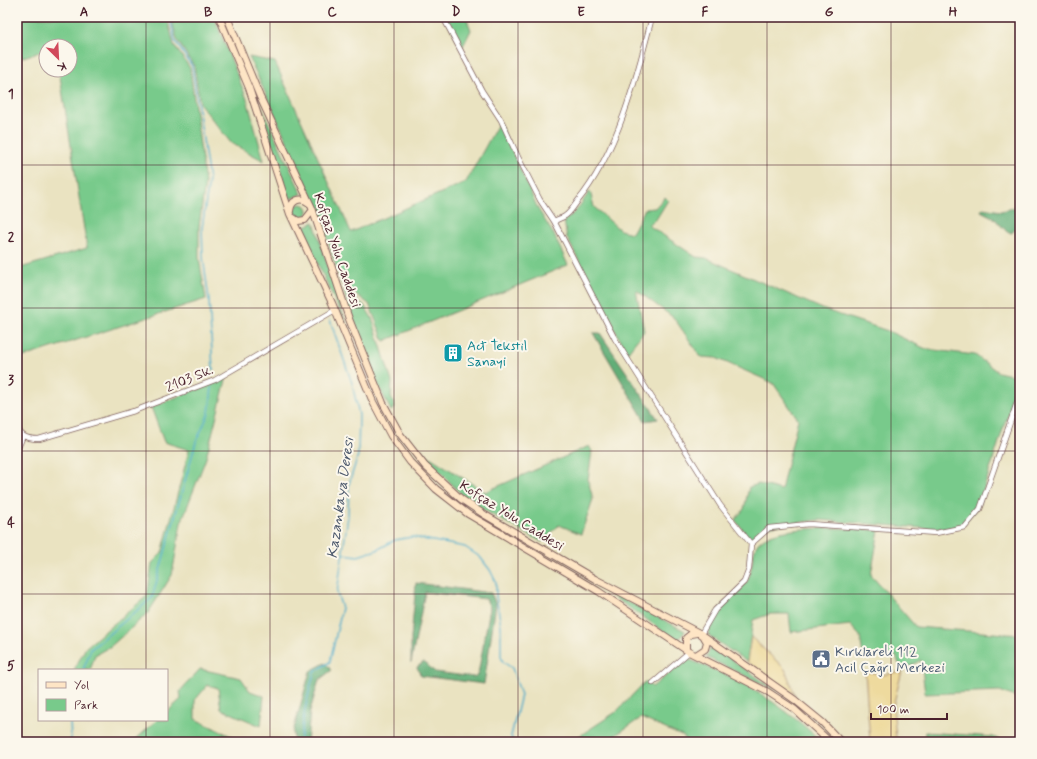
<svg xmlns="http://www.w3.org/2000/svg" width="1037" height="759" font-family="Mynerve,sans-serif">
	<style>
		.green { fill: #78ca8b; stroke: #61745b }
		.forest { fill: #62ae77; stroke: #566651 }
		.sand { fill: #eeda9e; stroke: #9c7c64 }
		.lines { fill: none; stroke-linecap: round; stroke-linejoin: round }
		.stream { stroke: #4bacca; stroke-width: 1.5 }
		.street-casing { stroke: #826460; stroke-width: 6 }
		.secondary-casing { stroke: #826460; stroke-width: 8 }
		.street { stroke: #fff; stroke-width: 4.5 }
		.secondary { stroke: #fee5c5; stroke-width: 6 }
		.grid { fill: none; stroke: #4a1f2b; stroke-width: 1; stroke-opacity: 0.55 }
		.labels { text-anchor: middle; stroke-width: 4; stroke-linejoin: round; paint-order: stroke }
		.street-label { font-size: 14px; fill: #4a1f2b; stroke: #fbf7ec }
		.culture-label { font-size: 14px; fill: #0d838f; stroke: #fbf7ec; text-anchor: start }
		.service-label { font-size: 14px; fill: #4e5e75; stroke: #fbf7ec; text-anchor: start }
		.water-label { font-size: 15px; font-style: italic; fill: #4a576b; stroke: #fbf7ec }
		.neatline { fill: none; stroke: #4a1f2b; stroke-width: 1.5 }
		.grid-label { font-size: 13px; text-anchor: middle; font-weight: bold; fill: #4a1f2b }
	</style>
	<rect width="100%" height="100%" fill="#fbf7ec"/>
	<filter id="ink" filterUnits="userSpaceOnUse"><feTurbulence type="fractalNoise" baseFrequency=".025" numOctaves="2"/><feDisplacementMap in="SourceGraphic" scale="8" xChannelSelector="R" yChannelSelector="G"/><feConvolveMatrix kernelMatrix="1 2 1 2 8 2 1 2 1" color-interpolation-filters="sRGB"/></filter>
	<filter id="wash" filterUnits="userSpaceOnUse"><feTurbulence type="fractalNoise" baseFrequency=".012" numOctaves="4" result="noise"/><feDisplacementMap in="SourceGraphic" scale="16" xChannelSelector="R" yChannelSelector="G"/><feGaussianBlur stdDeviation="0.9" result="paint"/><feColorMatrix in="noise" values="0 0 0 0 0 0 0 0 0 0 0 0 0 0 0 0 0 1.4 0 .05"/><feComposite in="paint" operator="in"/></filter>
	<g filter="url(#wash)">
		<rect width="100%" height="100%" fill="#eae3c1"/>
		<!-- green -->
		<path class="green" d="M17 17H167L174 45 190 68 205 183 199 227V258L206 299 17 359V269L87 248 59 70H70V46H46V50L17 59Z
			M171 17H214L247 99 264 161 231 143 200 104 194 66 177 40Z
			M445 17H466L471 30 462 48Z
			M249 57 275 62 351 232 466 182 499 122 538 209 554 235 568 265 384 341 369 304 341 283 320 215Z
			M259 102 302 194 289 199Z
			M590 191 594 207 620 230 632 233 645 209 655 208 665 197 668 200 657 218 648 225 696 257 706 258 825 310 888 331 926 349 975 355 998 372 1020 377V388L1005 423 978 507 962 525 949 528 935 529 819 520 765 527 751 540 735 520 744 509 749 487 759 484 781 490 798 419 773 383 716 358 701 357 674 318 636 290 644 331 627 353 567 238 564 221 576 211Z
			M294 211a7 7 0 1 1 14 0a7 7 0 1 1-14 0Z
			M314 222 346 324 301 228Z
			M343 290 364 305 372 318 392 382 391 397 395 408 391 411 377 383Z
			M227 376 206 458 181 523 172 575 148 613 111 646 95 655 90 670H74L86 647 147 596 152 563 162 553 189 450 164 442 151 407 216 382Z
			M589 446 592 451 588 480 593 499 581 534 559 525 542 542 482 509 461 494 419 450 485 492Z
			M831 528 879 530 871 575 916 627 1020 635V699L1000 691 925 694 921 660 902 671 896 656H863L860 636 850 625 791 632 789 614H770L753 620 747 662 708 635C710 628 712 618 717 612 724 601 737 594 745 584 753 574 751 560 755 549 762 527 812 529 831 528Z
			M596 585 685 631 678 641Z
			M712 646 777 691 706 657Z
			M688 659C704 666 721 672 737 680 768 697 797 718 822 742H688L684 737 641 718 605 742H570L616 712 646 681 652 687Z
			M200 669 241 678 250 691 264 696 261 726 221 709 218 688 208 685 195 700V719L233 737 239 742H133L157 720H167V712L181 699 180 691Z
			M925 732 993 737 1005 742H924Z"/>
		<!-- forest -->
		<path class="forest" d="M1019 206 1020 223 1012 233 1007 232 994 218 981 211 983 208 1001 211Z
			M593 333H600L658 419 645 421Z
			M416 583 491 593 496 604 484 684 421 676 417 667 424 662 435 672 474 677 478 674 490 608 486 599 425 592 411 663V638Z
			M325 663 332 670 319 680 310 711 307 742H294L293 732 310 671Z"/>
		<!-- sand -->
		<path class="sand" d="M751 637 785 669 795 695 747 662Z
			M865 671 883 675 902 671 893 706 896 738 890 742H870Z"/>
		<g class="lines">
			<!-- stream -->
			<path class="stream" d="M170 17 175 41 192 66 209 180 202 228 203 257 209 300 213 370
				M344 554 358 556 377 550 395 540 412 537 465 547 480 557 490 570 496 582V596L501 626V656L503 662 512 668 521 695 511 736 513 742
				M83 670 91 649 152 598 196 442 209 413 212 387
				M70 720 71 742
				M300 742 305 709 314 672 330 662 342 608 337 593 348 516 349 484 358 455 359 415 352 383 330 320"/>
		</g>
	</g>
	<g filter="url(#ink)">
		<g class="lines">
			<!-- street casing -->
			<g class="street-casing">
				<path id="street" d="M443 17 482 91 501 120 518 157 540 200 554 221 615 339 720 505 751 544
					M554 221C558 219 562 218 565 216 570 213 574 206 577 202 617 154 637 77 652 17
					M17 422C18 436 26 439 39 439L134 411 215 380 335 310
					M17 450 23 436
					M701 634 715 610 744 582 749 569 751 544 769 528 809 524 936 533 965 527 980 509 1020 394
					M653 683 689 652"/>
			</g>
			<!-- secondary casing -->
			<g class="secondary-casing">
				<path id="secondary" d="M219 17 249 88 290 214 332 303 373 402 391 436 410 462 436 489 468 514 598 591 689 652 768 692 794 709 830 742
					M227 17 260 97 312 208 349 319 383 403 400 434 425 466 461 499 485 515 595 579 701 634 795 700 822 722 841 742
					M290 211C291 200 301 196 309 203
					M292 217 298 221 305 220 312 211
					M686 649V638L691 634 697 633
					M696 655 705 649 707 642 704 637"/>
			</g>
			<!-- street -->
			<use href="#street" class="street"/>
			<!-- secondary -->
			<use href="#secondary" class="secondary"/>
		</g>
	</g>
	<!-- grid -->
	<path class="grid" d="M146 17V670M270 17V742M394 17V742M518 17V742M643 17V742M767 17V742M891 17V742M17 165H1020M17 308H1020M17 451H1020M17 594H1020M146 720V742"/>
	<!-- icons -->
	<defs>
		<g id="building-square" transform="scale(1)"><rect x="-9" y="-9" width="18" height="18" rx="4" fill="#0f9aa8" stroke="#fbf7ec"/><path d="M-4-6H4V6H1V3H-1V6H-4ZM-2.5-4.3h1.7v1.8h-1.7ZM.8-4.3h1.7v1.8H.8ZM-2.5-1h1.7V.8h-1.7ZM.8-1h1.7V.8H.8Z" fill="#fff"/></g>
		<g id="civic-square" transform="scale(1)"><rect x="-9" y="-9" width="18" height="18" rx="4" fill="#5c6f8a" stroke="#fbf7ec"/><path d="M-.6-6.5H3V-4.5H.6V-3L4-1V1h2V6H-6V1h2V-1L-.6-3ZM-1.2 2.5V6h2.4V2.5Z" fill="#fff"/></g>
	</defs>
	<g fill-rule="evenodd">
		<use href="#building-square" x="453" y="353"/>
		<use href="#civic-square" x="821" y="659"/>
	</g>
	<g class="labels">
		<!-- street labels -->
		<g class="street-label">
			<text transform="translate(338 250) rotate(71)" y="5">Kofçaz Yolu Caddesi</text>
			<text transform="translate(189 378) rotate(-23)" y="5">2103 Sk.</text>
			<text transform="translate(512 515) rotate(32)" y="5">Kofçaz Yolu Caddesi</text>
		</g>
		<!-- culture labels -->
		<g class="culture-label">
			<text x="467" y="350">Act Tekstil<tspan x="467" dy="16">Sanayi</tspan></text>
		</g>
		<!-- service labels -->
		<g class="service-label">
			<text x="835" y="656">Kırklareli 112<tspan x="835" dy="16">Acil Çağrı Merkezi</tspan></text>
		</g>
		<!-- water labels -->
		<g class="water-label">
			<text transform="translate(340 498) rotate(-82)" y="5">Kazankaya Deresi</text>
		</g>
	</g>
	<!-- margin -->
	<rect width="1037" height="759" fill="none" stroke="#fbf7ec" stroke-width="44"/>
	<!-- legend -->
	<rect x="38" y="669" width="130" height="52" fill="#fbf7ec" stroke="#b4a19f"/>
	<rect x="46" y="682" width="20" height="6" fill="#fee5c5" stroke="#b4a19f"/>
	<text x="74" y="689" font-size="12" fill="#4a1f2b">Yol</text>
	<rect x="46" y="699" width="20" height="12" fill="#78ca8b" stroke="#b4a19f"/>
	<text x="74" y="709" font-size="12" fill="#4a1f2b">Park</text>
	<!-- north arrow -->
	<g transform="translate(58 58) rotate(156)"><circle r="19" fill="#fbf7ec" stroke="#b4a19f"/>
	<path d="M0-3L7 15L0 10L-7 15Z" fill="#d1495b"/>
	<text y="-6" font-size="11" font-weight="bold" text-anchor="middle" fill="#4a1f2b">K</text>
	</g>
	<!-- scale -->
	<path d="M871 713v6h76v-6" fill="none" stroke="#4a1f2b" stroke-width="2"/>
	<text x="877" y="713" font-size="12" fill="#4a1f2b" stroke="#fbf7ec" stroke-width="3" paint-order="stroke">100 m</text>
	<rect x="22" y="22" width="993" height="715" class="neatline"/>
	<g class="grid-label">
		<text x="84" y="16">A</text>
		<text x="208" y="16">B</text>
		<text x="332" y="16">C</text>
		<text x="456" y="16">D</text>
		<text x="581" y="16">E</text>
		<text x="705" y="16">F</text>
		<text x="829" y="16">G</text>
		<text x="953" y="16">H</text>
		<text x="11" y="98">1</text>
		<text x="11" y="241">2</text>
		<text x="11" y="384">3</text>
		<text x="11" y="527">4</text>
		<text x="11" y="670">5</text>
	</g>
</svg>
